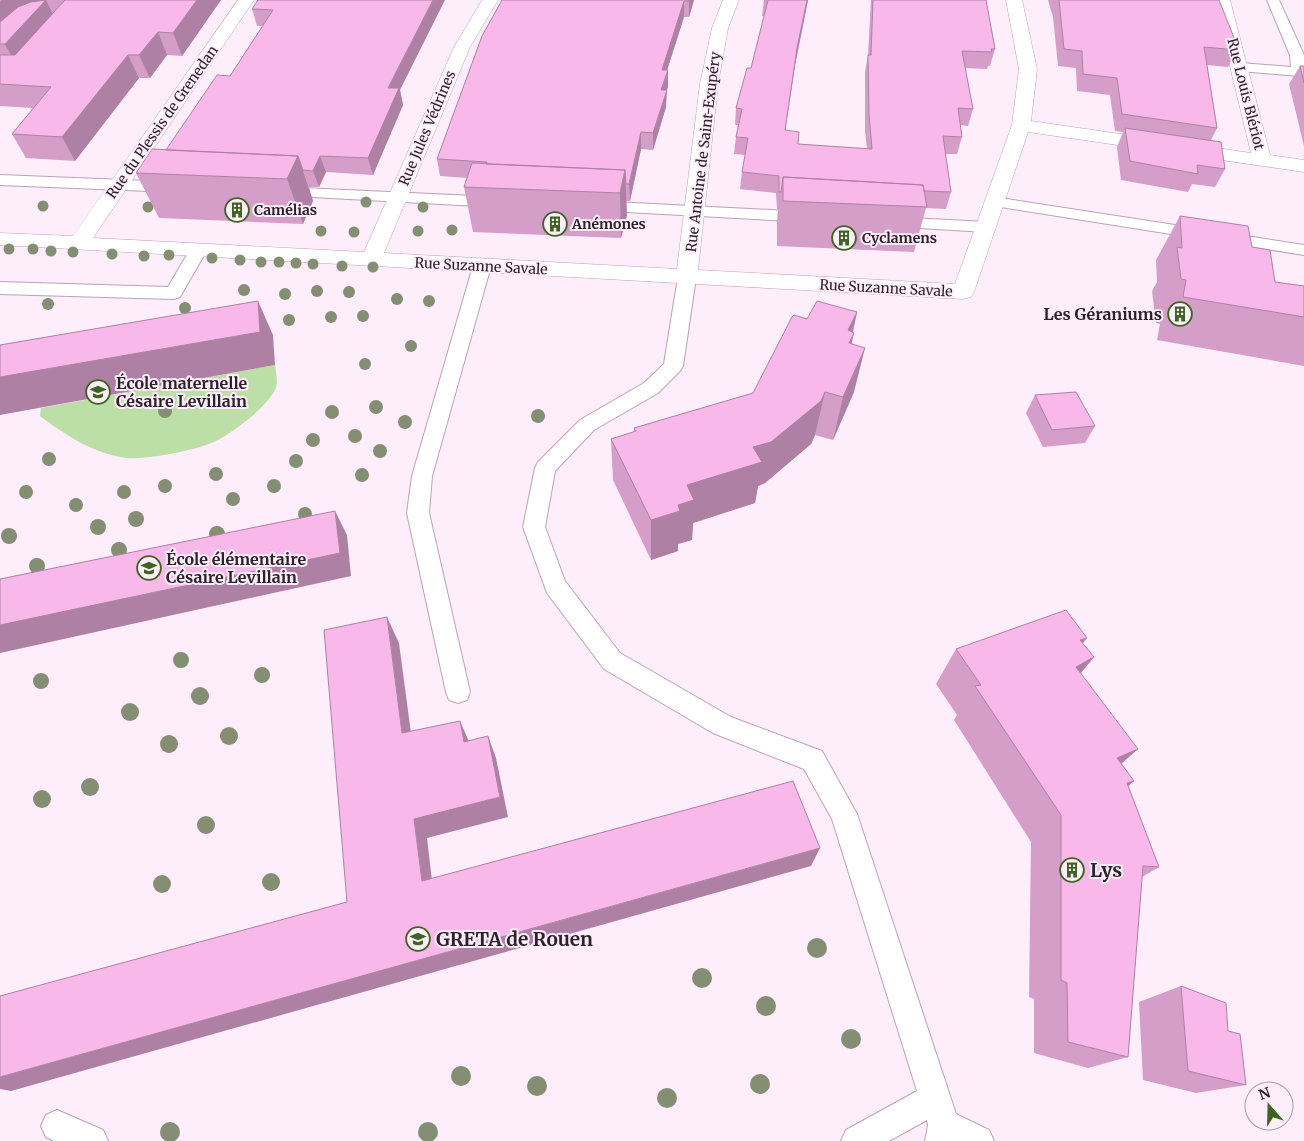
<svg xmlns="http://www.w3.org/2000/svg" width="1304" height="1141" font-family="Merriweather,serif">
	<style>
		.green { fill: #bbdfa7 }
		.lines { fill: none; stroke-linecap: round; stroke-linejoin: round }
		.lane-casing { stroke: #bca2b6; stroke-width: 2 }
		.street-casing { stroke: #bca2b6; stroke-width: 1 }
		.lane { fill: #fff; fill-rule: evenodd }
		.street { fill: #fff; fill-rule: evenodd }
		.tree { fill: #848e73 }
		.wall { fill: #d59ec9 }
		.shaded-wall { fill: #ae81a4 }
		.building { fill: #f8b8ea; stroke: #ae81a4 }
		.labels { text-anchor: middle; stroke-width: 4; stroke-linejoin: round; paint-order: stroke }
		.far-street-label { font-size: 14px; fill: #2c222a; stroke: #feedfa }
		.far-poi-label { font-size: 14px; font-weight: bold; fill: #2c222a; stroke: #feedfa; text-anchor: start }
		.poi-label { font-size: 16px; font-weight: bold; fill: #2c222a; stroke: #feedfa; text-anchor: start }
		.near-poi-label { font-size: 19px; font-weight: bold; fill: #2c222a; stroke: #feedfa; text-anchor: start }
	</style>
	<rect width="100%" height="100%" fill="#feedfa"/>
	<!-- green -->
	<path class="green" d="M275 365C276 372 278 382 276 388 267 407 235 431 216 441 198 450 146 460 126 458 95 454 65 435 40 416L41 408Z"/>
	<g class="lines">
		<!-- lane casing -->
		<g class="lane-casing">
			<path id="lane" d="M1267 0H1279L1304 55V75L1299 76 1240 71 1235 70 1233 67 1235 64 1240 63 1291 67 1290 55Z
				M0 175 174 182 180 184 182 187 180 190 174 192 0 185Z
				M281 187 496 197 502 199 504 202 502 205 496 207 275 195 273 192 275 189Z
				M994 197 1304 245V255L988 205 986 202 988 199Z
				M595 201 808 212 814 213 816 217 814 221 808 222 589 210 587 206 589 202Z
				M892 217 986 222 992 223 994 227 992 231 986 232 886 226 884 222 886 218Z
				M198 245 204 246 207 250 180 297 174 299 0 294V282L168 287 192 246Z
				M482 260 488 262 491 266 432 476 429 513 470 692 467 700 458 703 449 700 446 692 407 513 412 476 473 266 476 262Z
				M687 271 693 273 696 277 683 366 680 371 658 393 594 430 555 471 545 527 565 581 620 653 731 717 822 751 857 814 956 1114 989 1130 994 1141H925L928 1125 927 1120 889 1141H841L846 1130 917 1091 832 819 804 769 713 733 604 669 547 593 523 527 535 468 538 462 580 420 644 383 664 364 678 277 681 273Z
				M57 1110 103 1130 108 1141H54L46 1137 41 1126 46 1115Z"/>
		</g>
		<!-- street casing -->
		<g class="street-casing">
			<path id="street" d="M238 0H254L93 238 364 252 454 47 482 0H498L470 47 384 253 677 269 700 84 712 28 723 0H739L728 28 718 84 698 270 955 284 1012 125 1019 69 1006 0H1022L1037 69 1031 121 1251 153 1214 0H1230L1270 155 1304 160V172L1028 132 974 292 971 297 963 299 0 245V233L73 236Z"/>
		</g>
		<!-- lane -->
		<use href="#lane" class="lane"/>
		<!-- street -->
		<use href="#street" class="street"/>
	</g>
	<!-- trees -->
	<g class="tree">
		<circle cx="366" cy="202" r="5.5"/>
		<circle cx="43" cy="206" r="5.5"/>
		<circle cx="148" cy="207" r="5.5"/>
		<circle cx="423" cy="207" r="5.5"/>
		<circle cx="452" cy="230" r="5.5"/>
		<circle cx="321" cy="231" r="5.5"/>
		<circle cx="418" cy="231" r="5.5"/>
		<circle cx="354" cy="232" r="5.5"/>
		<circle cx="9" cy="249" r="5.5"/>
		<circle cx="33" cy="249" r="5.5"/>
		<circle cx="51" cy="251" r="5.5"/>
		<circle cx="73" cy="252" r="5.5"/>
		<circle cx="112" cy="254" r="5.5"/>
		<circle cx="169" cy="255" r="5.5"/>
		<circle cx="144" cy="256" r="5.5"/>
		<circle cx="212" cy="258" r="5.5"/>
		<circle cx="240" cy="260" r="5.5"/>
		<circle cx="261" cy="262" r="5.5"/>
		<circle cx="279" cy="262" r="5.5"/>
		<circle cx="296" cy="263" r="5.5"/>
		<circle cx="313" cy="264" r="5.5"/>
		<circle cx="342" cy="266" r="5.5"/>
		<circle cx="373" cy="267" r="5.5"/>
		<circle cx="244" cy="290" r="6"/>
		<circle cx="317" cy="291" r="6"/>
		<circle cx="349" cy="292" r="6"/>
		<circle cx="285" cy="294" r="6"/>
		<circle cx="397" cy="299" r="6"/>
		<circle cx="429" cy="301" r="6"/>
		<circle cx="48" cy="304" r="6"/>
		<circle cx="185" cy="308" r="6"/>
		<circle cx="363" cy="316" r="6"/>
		<circle cx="331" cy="317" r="6"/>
		<circle cx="289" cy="320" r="6"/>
		<circle cx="411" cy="346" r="6"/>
		<circle cx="365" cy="364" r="6"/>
		<circle cx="376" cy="407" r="7"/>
		<circle cx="165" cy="411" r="7"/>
		<circle cx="332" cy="412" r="7"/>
		<circle cx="538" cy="416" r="7"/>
		<circle cx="405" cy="422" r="7"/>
		<circle cx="355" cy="436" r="7"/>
		<circle cx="313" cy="440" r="7"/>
		<circle cx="380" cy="451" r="7"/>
		<circle cx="49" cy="459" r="7"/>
		<circle cx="296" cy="461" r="7"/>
		<circle cx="216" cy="474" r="7"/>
		<circle cx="362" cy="475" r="7"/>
		<circle cx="165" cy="486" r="7"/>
		<circle cx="274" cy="486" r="7"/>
		<circle cx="26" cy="492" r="7"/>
		<circle cx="124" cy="492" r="7"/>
		<circle cx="233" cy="499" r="7"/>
		<circle cx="76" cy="505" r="7"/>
		<circle cx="305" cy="514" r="7"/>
		<circle cx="136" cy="519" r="8"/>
		<circle cx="98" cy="527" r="8"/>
		<circle cx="217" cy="534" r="8"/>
		<circle cx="9" cy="536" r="8"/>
		<circle cx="119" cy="550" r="8"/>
		<circle cx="37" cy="566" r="8"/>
		<circle cx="181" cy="660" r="8"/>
		<circle cx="262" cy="675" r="8"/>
		<circle cx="41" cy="681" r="8"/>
		<circle cx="200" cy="696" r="9"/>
		<circle cx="130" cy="712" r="9"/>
		<circle cx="229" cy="736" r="9"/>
		<circle cx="169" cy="744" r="9"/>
		<circle cx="90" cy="787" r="9"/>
		<circle cx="42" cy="799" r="9"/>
		<circle cx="206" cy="825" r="9"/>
		<circle cx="271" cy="882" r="9"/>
		<circle cx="162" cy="884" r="9"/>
		<circle cx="817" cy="948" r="10"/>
		<circle cx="702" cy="978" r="10"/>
		<circle cx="766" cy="1006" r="10"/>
		<circle cx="851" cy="1039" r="10"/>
		<circle cx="461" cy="1076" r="10"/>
		<circle cx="760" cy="1084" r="10"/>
		<circle cx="537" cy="1086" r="10"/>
		<circle cx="667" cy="1098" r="10"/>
		<circle cx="170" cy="1132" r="10"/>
		<circle cx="428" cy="1132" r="10"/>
	</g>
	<!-- wall -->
	<path class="wall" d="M0 0H221L182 56 167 55 150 78H139L75 161 26 158 12 134 33 108 0 106Z
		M258 0 400 90 403 105 373 175 326 172 319 187H309L313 201 303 224 159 218 136 173 166 150 230 76 263 26H257L252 9Z
		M502 0H694L689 17H684L667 70H668V87L666 90V107L653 150 641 149 630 201H626L627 215 621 238 473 232 464 187 467 178 440 176 437 159Z
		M764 0H808L795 65 785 130 798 144 867 149 865 131V72L868 55 871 0H986L995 49 990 66H988L987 69 965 68 973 109 968 126 960 125 962 137 957 154H945L951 192 946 209 926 208 914 252 777 246V222L778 209H777L776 193 740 189 742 172 745 155 734 154 736 137 738 125H735L736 108 751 68 764 16H762Z
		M1048 0H1219L1237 50 1228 67 1207 65 1217 128 1211 140 1225 169 1215 187 1192 184 1188 192 1121 180 1117 147 1123 132 1115 131 1110 95 1077 91 1076 68 1058 66 1053 17Z
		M1300 66H1304V146L1289 84Z
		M1180 216 1252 247 1275 282 1304 286V366L1157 340 1160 324 1156 323 1152 291 1157 282 1156 260Z
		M857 312 853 332 851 344 854 392 833 440 815 435 811 444 765 483 758 486 755 503 693 523 692 540 678 544V551L651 560 613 480 611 439 634 432V428L753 393 807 319Z
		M1035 395 1095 426 1085 443 1043 447 1026 413Z
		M1083 644 1094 657 1081 673 1122 764 1134 781 1128 786 1159 867 1142 877 1128 1057 1088 1068 1034 1053V999L1029 997 1031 842 954 720 957 715 936 684 956 649Z
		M1181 986 1228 1031 1246 1085 1196 1093 1143 1080 1139 1002Z"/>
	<!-- shaded-wall -->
	<path class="shaded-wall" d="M2 0H46L57 22 18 67 0 36V2Z
		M197 0H221L182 56 173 33Z
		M433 0H445L400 90 403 105 373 175 368 158 388 88Z
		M689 0H694L689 17Z
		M807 0H808L795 65 783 147 797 48Z
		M684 1V17L662 86V70Z
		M158 32 167 55 150 78 139 55Z
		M128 55 139 78 75 161 62 137Z
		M668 70V87L661 106V90Z
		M667 90 666 107 653 150V133Z
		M641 132V149L630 201 629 184Z
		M298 156 313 201 303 224 287 179Z
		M320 156 326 172 319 187 313 171Z
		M625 170 627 215 621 238 620 193Z
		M258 301 273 335 275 365 0 415V377Z
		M857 312 851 340 854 333 844 377 848 330Z
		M865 348 854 392 833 440 843 397Z
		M825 392 815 435 811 444 765 483 758 486 755 503 693 523 692 540 678 544V551L651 560V520L678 505 687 485 753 447Z
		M335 511 347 535 351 576 0 653V625Z
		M387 617 399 643 414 756 402 733Z
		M1087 638 1059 673 1080 640Z
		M1094 657 1065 692 1076 667Z
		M460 721 470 744 464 742Z
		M488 736 496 758 508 817 427 838 434 898 422 881 414 819Z
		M1138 749 1104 779 1117 758Z
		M1134 781 1100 810 1127 783Z
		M820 848 811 866 11 1091 0 1089V1077Z"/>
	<!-- building -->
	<path class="building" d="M46 0 5 44H0V22L18 7 31 2Z
		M65 0H197L173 33 158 32 139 55H128L62 137 12 134 51 87 0 84V55H15Z
		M258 0H433L388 88H399L368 158 320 156 313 171 303 170 298 156 166 150 217 75 230 76 273 10 252 9Z
		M502 0H689V1H684L662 70H668L661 90H667L653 133 641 132 629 184H626L625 170 486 164 487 162 437 159 482 36Z
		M768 0H807L797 48 785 130 799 132 798 144 872 149 869 114 868 55H871L873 0H986L995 49H991L992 52 962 51 973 109 958 108 962 137 943 136 951 192 924 191 923 185 783 177 781 192H779V176L742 172 748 138 736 137 742 109 736 108 747 68H751Z
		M1059 0H1219L1233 35 1237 50 1204 47 1217 128 1122 114 1117 78 1083 74 1082 51 1064 49Z
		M1300 66H1304V83Z
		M1125 128 1221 142 1225 169 1197 165 1198 174 1130 161Z
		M152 149 298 156 287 179 136 173Z
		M472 163 625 170 620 193 464 187Z
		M783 177 923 185 927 207 783 201Z
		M1180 216 1248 226 1252 247 1270 250 1275 282 1304 286V317L1183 297 1186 280 1181 279 1177 247 1182 248Z
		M258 301 260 332 0 377V345Z
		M817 301 857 312 848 330 854 333 849 343 865 348 843 397 825 392 821 401 771 442 753 447 762 462 687 485 694 500 678 505 680 511 651 520 611 439 636 431 634 428 753 393 792 317 794 315 807 319Z
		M1076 392 1095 426 1052 430 1035 395Z
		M335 511 340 553 0 625V579Z
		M1066 610 1087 638 1080 640 1094 657 1076 667 1138 749 1117 758 1134 781 1127 783 1159 867 1143 866 1128 1057 1068 1042 1067 983 1061 980V815L975 686 981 685 956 649Z
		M387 617 402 733 460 721 464 742 488 736 500 797 414 819 422 881 793 781 820 848 0 1077V996L347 902 324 630Z
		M1181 986 1226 1003 1228 1031 1240 1034 1246 1085 1188 1071Z"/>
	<!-- icons -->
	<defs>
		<g id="building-ring" transform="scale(1.25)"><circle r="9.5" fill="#feedfa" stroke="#3d6521" stroke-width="1.5"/><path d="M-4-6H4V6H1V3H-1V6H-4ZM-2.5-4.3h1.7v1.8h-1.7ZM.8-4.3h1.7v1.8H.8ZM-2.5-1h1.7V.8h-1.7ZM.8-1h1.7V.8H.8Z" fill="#3d6521"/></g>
		<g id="school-ring" transform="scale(1.25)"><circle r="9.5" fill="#feedfa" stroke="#3d6521" stroke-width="1.5"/><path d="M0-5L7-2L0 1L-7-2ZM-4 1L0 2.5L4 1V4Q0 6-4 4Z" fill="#3d6521"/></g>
		<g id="university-ring" transform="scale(1.25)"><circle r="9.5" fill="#feedfa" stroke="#3d6521" stroke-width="1.5"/><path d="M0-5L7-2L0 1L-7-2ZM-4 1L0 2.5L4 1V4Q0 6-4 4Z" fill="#3d6521"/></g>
	</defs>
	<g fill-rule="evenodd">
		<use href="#building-ring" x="237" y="210"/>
		<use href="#building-ring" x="555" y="224"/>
		<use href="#building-ring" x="844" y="238"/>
		<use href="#building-ring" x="1180" y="314"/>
		<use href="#school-ring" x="98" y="392"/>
		<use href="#school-ring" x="149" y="568"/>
		<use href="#building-ring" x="1072" y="870"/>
		<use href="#university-ring" x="418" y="939"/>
	</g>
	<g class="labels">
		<!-- far-street labels -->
		<g class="far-street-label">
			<text transform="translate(1246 94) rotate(76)" y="5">Rue Louis Blériot</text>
			<text transform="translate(162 122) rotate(-55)" y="5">Rue du Plessis de Grenedan</text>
			<text transform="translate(427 128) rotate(-67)" y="5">Rue Jules Védrines</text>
			<text transform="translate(703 152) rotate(-83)" y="5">Rue Antoine de Saint-Exupéry</text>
			<text transform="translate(481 266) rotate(3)" y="5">Rue Suzanne Savale</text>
			<text transform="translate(886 288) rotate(3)" y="5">Rue Suzanne Savale</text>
		</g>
		<!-- far-poi labels -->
		<g class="far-poi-label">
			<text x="254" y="215">Camélias</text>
			<text x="572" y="229">Anémones</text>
			<text x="862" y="243">Cyclamens</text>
		</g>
		<!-- poi labels -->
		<g class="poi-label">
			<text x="1162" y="320" text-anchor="end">Les Géraniums</text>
			<text x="116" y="389">École maternelle<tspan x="116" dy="18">Césaire Levillain</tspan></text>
			<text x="166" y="565">École élémentaire<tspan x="166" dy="18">Césaire Levillain</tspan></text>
		</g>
		<!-- near-poi labels -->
		<g class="near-poi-label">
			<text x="1090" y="877">Lys</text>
			<text x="436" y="946">GRETA de Rouen</text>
		</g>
	</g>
	<!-- north arrow -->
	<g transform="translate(1269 1106) rotate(340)"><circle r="24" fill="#feedfa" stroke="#aa9ca7"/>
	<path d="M0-4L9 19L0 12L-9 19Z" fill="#3d6521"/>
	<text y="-8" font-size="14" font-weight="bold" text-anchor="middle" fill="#2c222a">N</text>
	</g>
</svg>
